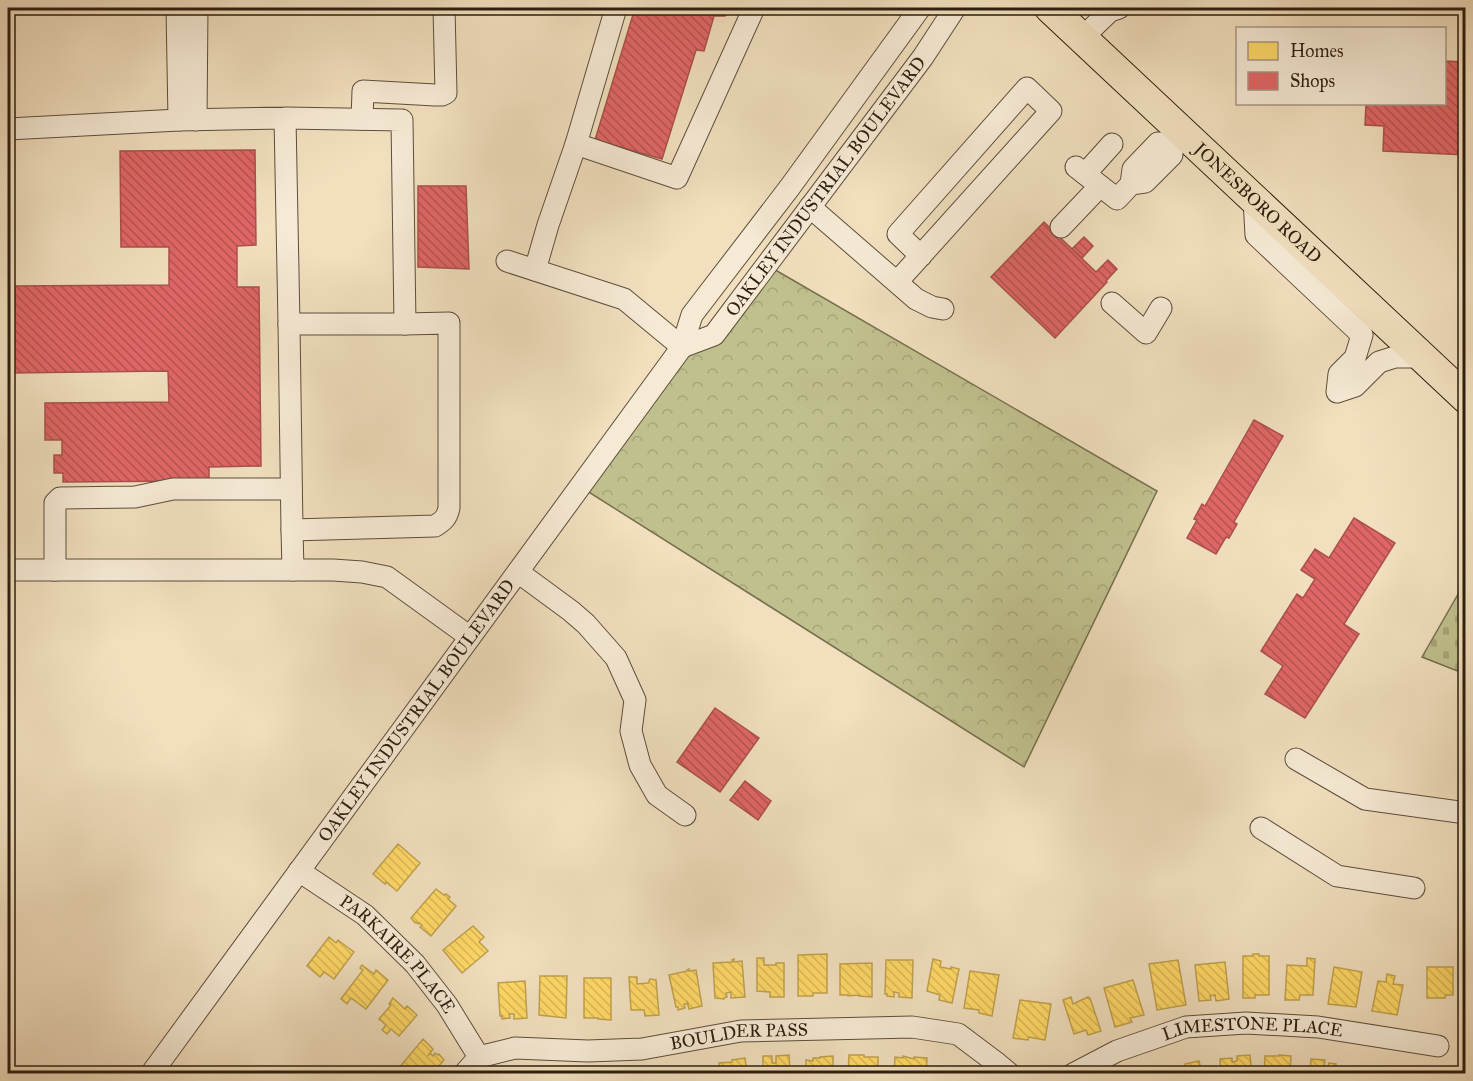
<svg xmlns="http://www.w3.org/2000/svg" width="1473" height="1081" font-family="'IM FELL Great Primer',serif">
	<style>
		.forest { fill: url(#forest-crowns); stroke: #766f4e; stroke-width: 1.5 }
		.cemetery { fill: url(#cemetery-stones); stroke: #766f4e; stroke-width: 1.5 }
		.homes { fill: url(#homes-back-hatch); stroke: #c0a14c; stroke-width: 1.5 }
		.shops { fill: url(#shops-back-hatch); stroke: #aa504c; stroke-width: 1.5 }
		.lines { fill: none; stroke-linecap: round; stroke-linejoin: round }
		.minor-casing { stroke: #5d4e3b; stroke-width: 23 }
		.highway-casing { stroke: #2c1e0f; stroke-width: 32 }
		.minor { stroke: #f6ead5; stroke-width: 21 }
		.highway { stroke: #f1dfbe; stroke-width: 30 }
		.labels { text-anchor: middle; stroke-width: 6; stroke-linejoin: round; paint-order: stroke }
		.street-label { font-size: 18px; fill: #2c1e0f; stroke: #f6ead5 }
	</style>
	<defs>
		<pattern id="forest-crowns" width="20" height="18" patternUnits="userSpaceOnUse" patternTransform="scale(1.5)"><rect width="20" height="18" fill="#c0c08e"/><path d="M2 6a3 3 0 1 1 6 0M12 15a3 3 0 1 1 6 0" fill="none" stroke="#a5a579"/></pattern>
		<pattern id="cemetery-stones" width="16" height="16" patternUnits="userSpaceOnUse" patternTransform="scale(1.5)"><rect width="16" height="16" fill="#c0c08e"/><path d="M2 7V4a2 2 0 0 1 4 0v3zM10 15v-3a2 2 0 0 1 4 0v3z" fill="#a5a579"/></pattern>
		<pattern id="homes-back-hatch" width="6" height="6" patternUnits="userSpaceOnUse" patternTransform="scale(1.5)"><rect width="6" height="6" fill="#ffd966"/><path d="M-1 5l2 2M0 0l6 6M5-1l2 2" fill="none" stroke="#dbba57"/></pattern>
		<pattern id="shops-back-hatch" width="6" height="6" patternUnits="userSpaceOnUse" patternTransform="scale(1.5)"><rect width="6" height="6" fill="#e06666"/><path d="M-1 5l2 2M0 0l6 6M5-1l2 2" fill="none" stroke="#b65352"/></pattern>
	</defs>
	<rect width="100%" height="100%" fill="#f1dfbe"/>
	<filter id="stains"><feTurbulence type="fractalNoise" baseFrequency=".00333" numOctaves="4"/><feColorMatrix values="0 0 0 0 .2 0 0 0 0 .09 0 0 0 0 .02 0 0 0 .5 -.17"/></filter>
	<radialGradient id="worn" r=".72"><stop offset=".6" stop-color="#630" stop-opacity="0"/><stop offset="1" stop-color="#630" stop-opacity=".3"/></radialGradient>
	<!-- forest -->
	<path class="forest" d="M765 264 1157 491 1024 767 576 484Z"/>
	<!-- cemetery -->
	<path class="cemetery" d="M1465 582V674L1422 657Z"/>
	<!-- homes -->
	<path class="homes" d="M398 844 420 863 397 891 386 882 385 884 373 874Z
		M436 889 444 895 446 894 450 897 448 899 456 906 431 936 420 927 422 925 419 923 418 924 416 922 415 923 411 918Z
		M473 926 484 937 479 942 488 951 462 973 443 950Z
		M329 937 336 943 338 940 343 944 354 952 334 979 324 972 320 977 307 966Z
		M827 954V993H813V996H798V955Z
		M1253 954H1259V956H1269V995H1255V998H1243V956H1253Z
		M757 958H764V965H776V963H784V997H770V992L757 991Z
		M1307 958 1315 959 1313 995H1300L1299 1000H1285L1287 965 1307 966Z
		M734 959V962L742 961 745 997 731 998V992L726 993 727 997 724 998V999L715 998 713 963 732 962V960Z
		M933 959 941 961 940 967 951 969V967L959 969 952 1003 939 1000 940 995 927 991Z
		M886 960H913L912 998 899 997V993L894 992V997L887 996V994H885Z
		M1178 960 1186 1005 1157 1010 1149 964Z
		M1225 962 1229 999 1216 1001 1215 995 1210 996 1211 1000 1199 1001 1195 965Z
		M872 963V997L859 996V995L848 996V995H840V964Z
		M362 965 374 974 376 970 388 980 366 1009 351 998 347 1004 341 999 363 970 360 968Z
		M1334 967 1362 972 1356 1007 1328 1004Z
		M1427 967H1453V995H1446L1445 998H1427Z
		M689 969V971L696 970 702 1006 689 1009 687 1001 688 1004H684L685 1008 678 1010V1007H676L669 975 687 971V970Z
		M970 971 999 975 992 1016 979 1013V1010L964 1008Z
		M1387 974 1395 976 1393 984 1403 985 1397 1015 1372 1011 1378 981 1386 982Z
		M540 976H567L566 1018 539 1015Z
		M629 977H637V984L648 983 650 979 656 980 659 1015 645 1016 644 1010H631Z
		M584 978H611V1020L598 1019V1018H584Z
		M1133 980 1144 1015 1130 1018 1132 1022 1115 1027 1104 988Z
		M525 981 527 1018 514 1019V1014H509L510 1018 502 1019V1016H500L498 983Z
		M1071 997 1073 1004 1088 997V998H1090L1101 1031 1088 1035 1086 1030 1074 1034 1063 1000Z
		M393 998 405 1009 407 1006 417 1015 399 1036 391 1029 387 1034 382 1030 386 1025 379 1019 391 1005 389 1004Z
		M1020 1000 1051 1004 1045 1040 1029 1037 1028 1040 1013 1038Z
		M423 1039 433 1049 428 1056 430 1053 433 1056 435 1053 438 1055 439 1054 444 1060 432 1074H406L399 1068Z
		M789 1055 790 1074H763V1056H772V1063H776V1056Z
		M849 1055H864V1057H878V1074H848Z
		M1250 1055 1252 1074H1221L1220 1059 1232 1058V1062L1237 1061V1056Z
		M1279 1055 1291 1056 1290 1074H1264L1265 1056H1279Z
		M833 1056V1074H806V1060L813 1061V1058H820V1057Z
		M903 1056 914 1059V1057L927 1058 926 1074H894L895 1057 903 1058Z
		M745 1058 747 1074H720L719 1063 732 1062V1060Z
		M1311 1059 1325 1060 1323 1073 1325 1067H1328L1329 1063 1336 1064V1066L1337 1067 1336 1074H1310Z
		M1199 1061 1202 1074H1174V1068L1181 1067 1182 1071 1186 1070 1185 1064Z
		M1355 1066 1369 1068 1368 1073H1372V1069L1380 1070V1072L1388 1074H1354Z
		M700 1067 702 1074H675L677 1071H680L683 1073 687 1072V1070Z"/>
	<!-- shops -->
	<path class="shops" d="M635 8H733L725 16H714L704 51 696 50 662 159 595 140Z
		M1444 61 1466 62V155L1383 151 1384 126 1365 125 1366 104H1356H1444Z
		M255 150 256 245 237 246V287H259L261 466 209 467V484L186 481 63 482V473H54V455H62V440H45V403L169 402 168 371 8 373V286L169 285V247H121L120 151Z
		M418 186H466L469 269 418 267Z
		M1044 222 1096 272 1108 260 1117 269 1106 281 1107 282 1055 338 991 277Z
		M1084 237 1093 246 1082 258 1072 249Z
		M1254 420 1283 436 1234 522 1237 524 1229 538 1226 537 1216 554 1187 538 1197 520 1194 519 1202 504 1205 506Z
		M1354 518 1395 543 1344 624 1359 634 1305 718 1265 694 1283 666 1261 651 1297 594 1303 598 1315 579 1301 570 1315 549 1329 558Z
		M715 708 759 738 720 792 677 762Z
		M745 781 771 801 758 820 730 800Z"/>
	<g class="lines">
		<!-- minor casing -->
		<g class="minor-casing">
			<g id="minor">
				<path d="M177 8 179 120"/>
				<path d="M1082 38 1110 11 1119 8"/>
				<path d="M362 119 363 91 435 95H442L446 93 444 8"/>
				<path d="M196 120 197 8"/>
				<path d="M8 129 179 120 285 118 402 120 405 324H289L285 118"/>
				<path d="M576 144 677 178 754 8"/>
				<path d="M1076 167 1117 199 1131 184 1145 182 1172 155V143L1182 131"/>
				<path d="M1085 174 1112 144"/>
				<path d="M1131 184 1133 169 1158 143H1172"/>
				<path d="M1254 199 1256 235 1362 335 1355 358 1339 374 1337 392 1355 386 1379 362 1395 357H1422"/>
				<path d="M810 207 916 299 932 307 943 309"/>
				<path d="M1061 227 1100 186"/>
				<path d="M507 261 624 299 682 347"/>
				<path d="M535 270 548 225 576 144 616 8"/>
				<path d="M897 282 1051 111 1027 88 898 234 921 256"/>
				<path d="M1112 303 1146 333 1161 308"/>
				<path d="M289 324 292 530 435 526C443 521 447 518 449 508V323L405 324"/>
				<path id="s1" d="M682 347 714 335 923 57 955 8"/>
				<path d="M292 530 293 570"/>
				<path d="M8 570H333L362 572 387 577 470 637"/>
				<path d="M55 570V503L60 498 135 497 173 489H291"/>
				<path d="M518 572 571 611 586 624 616 658 635 700 631 731 640 765 657 795 685 815"/>
				<path d="M1296 759 1365 799 1466 813"/>
				<path d="M1261 828 1337 876 1414 888"/>
				<path id="s2" d="M299 871 365 915 415 964 447 1005 479 1057"/>
				<path id="s3" d="M151 1074 682 347 692 315 790 187 920 8"/>
				<path id="s4" d="M464 1074 479 1057 515 1048 588 1051 642 1049 741 1031 912 1027 958 1034 998 1064 1010 1074"/>
				<path id="s5" d="M1073 1074 1117 1051 1186 1027 1246 1023 1318 1027 1438 1046"/>
			</g>
		</g>
		<!-- highway casing -->
		<g class="highway-casing">
			<g id="highway">
				<path id="s6" d="M1050 8 1466 398"/>
			</g>
		</g>
		<!-- minor -->
		<use href="#minor" class="minor"/>
		<!-- highway -->
		<use href="#highway" class="highway"/>
	</g>
	<g class="labels">
		<!-- street labels -->
		<g class="street-label">
			<text dy="6" stroke="none"><textPath href="#s1" startOffset="220">OAKLEY INDUSTRIAL BOULEVARD</textPath></text>
			<text dy="6" stroke="none"><textPath href="#s6" startOffset="285">JONESBORO ROAD</textPath></text>
			<text dy="6" stroke="none"><textPath href="#s3" startOffset="450">OAKLEY INDUSTRIAL BOULEVARD</textPath></text>
			<text dy="6" stroke="none"><textPath href="#s2" startOffset="130">PARKAIRE PLACE</textPath></text>
			<text dy="6" stroke="none"><textPath href="#s5" startOffset="189">LIMESTONE PLACE</textPath></text>
			<text dy="6" stroke="none"><textPath href="#s4" startOffset="285">BOULDER PASS</textPath></text>
		</g>
	</g>
	<!-- margin -->
	<rect width="1473" height="1081" fill="none" stroke="#f1dfbe" stroke-width="30"/>
	<rect x="9" y="9" width="1455" height="1063" fill="none" stroke="#2c1e0f" stroke-width="3"/>
	<rect x="15" y="15" width="1443" height="1051" fill="none" stroke="#2c1e0f" stroke-width="1.5"/>
	<!-- legend -->
	<rect x="1236" y="27" width="210" height="78" fill="#f6ead5" stroke="#a59886" stroke-width="1.5"/>
	<rect x="1248" y="42" width="30" height="18" fill="#ffd966" stroke="#a59886" stroke-width="1.5"/>
	<text x="1290" y="57" font-size="18" fill="#2c1e0f">Homes</text>
	<rect x="1248" y="72" width="30" height="18" fill="#e06666" stroke="#a59886" stroke-width="1.5"/>
	<text x="1290" y="87" font-size="18" fill="#2c1e0f">Shops</text>
	<rect width="100%" height="100%" filter="url(#stains)"/>
	<rect width="100%" height="100%" fill="url(#worn)"/>
</svg>
